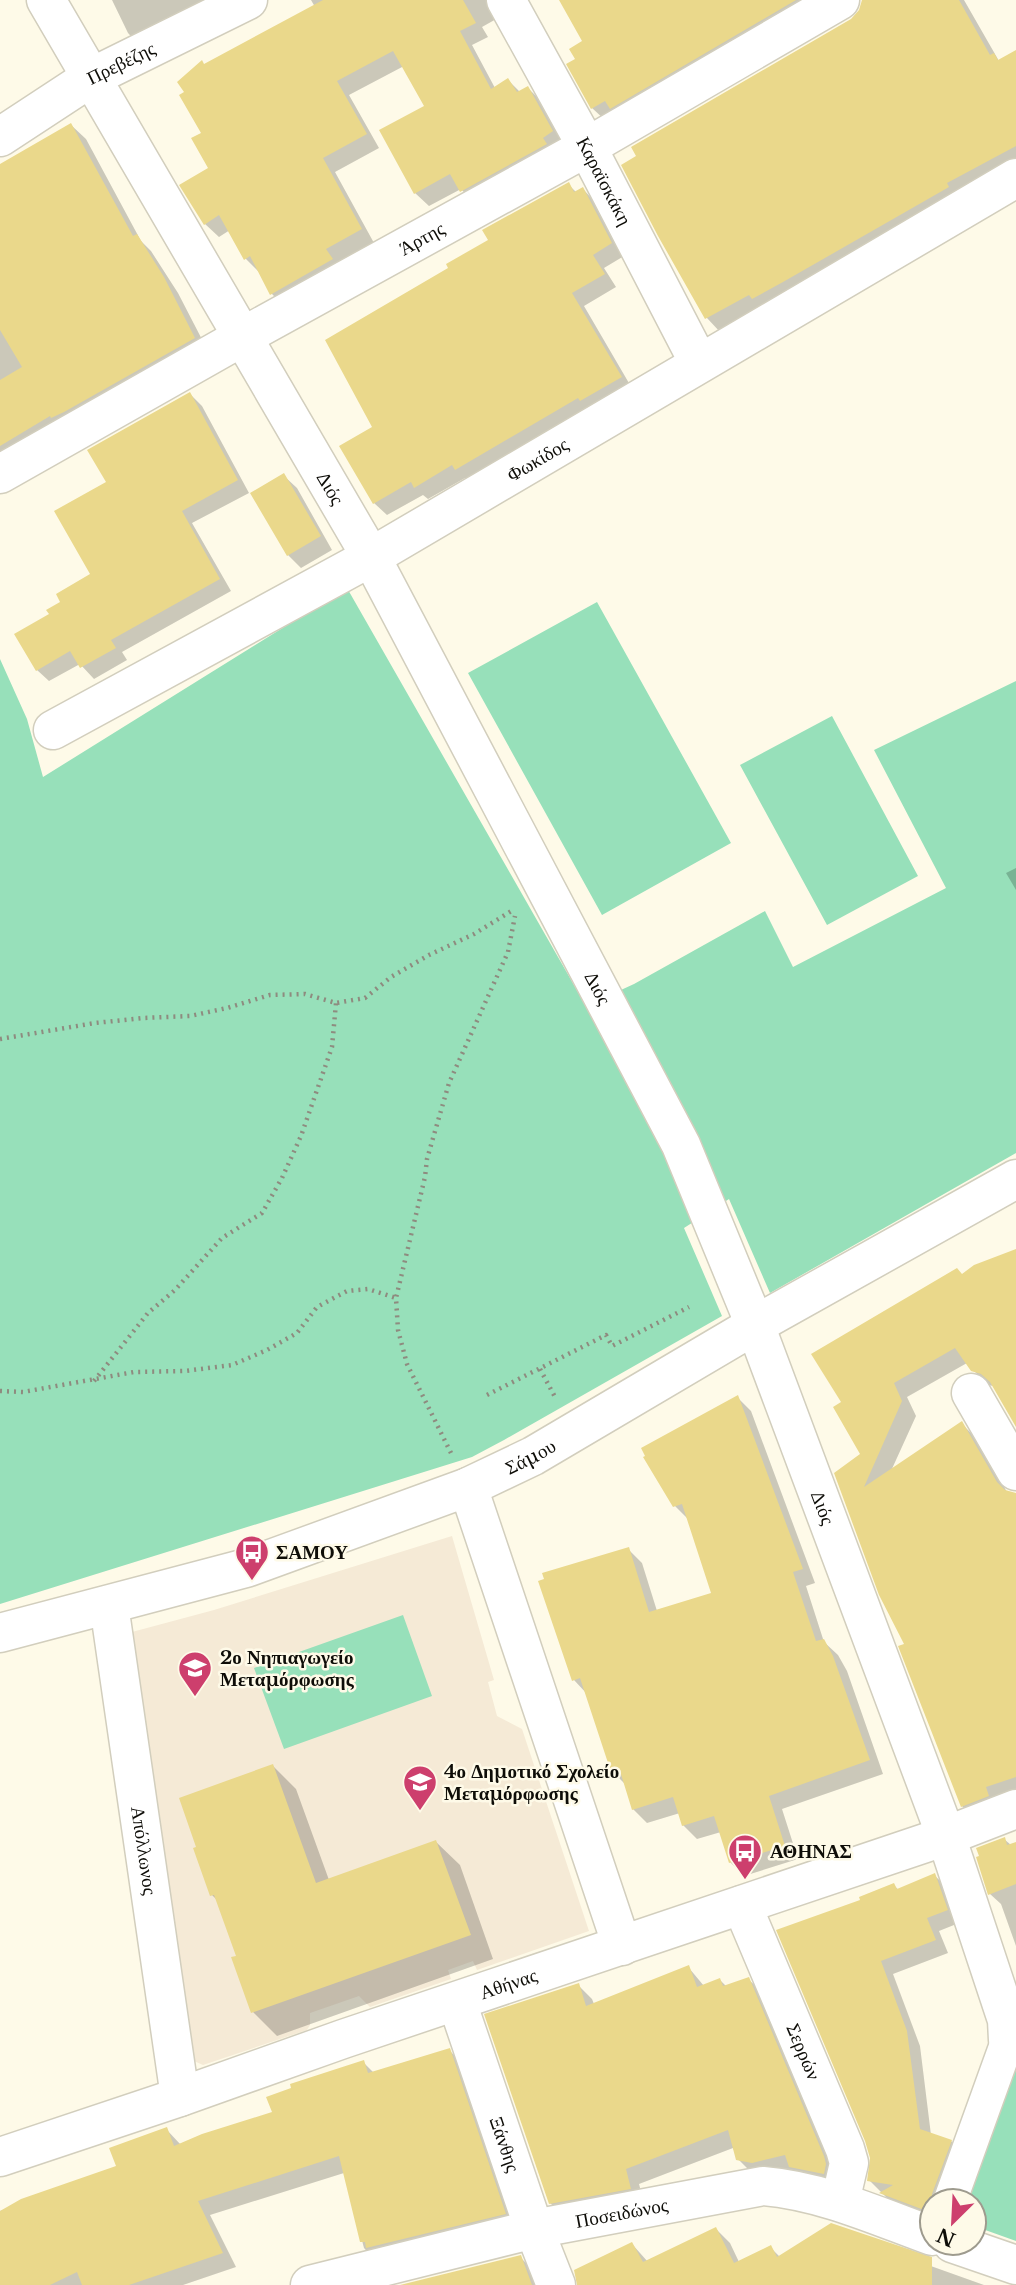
<svg xmlns="http://www.w3.org/2000/svg" width="1016" height="2285" font-family="'Libre Baskerville',serif">
	<style>
		.education { fill: #f5ead6 }
		.green { fill: #97e0ba }
		.shadow { fill: #0003 }
		.building { fill: #ead88b }
		.lines { fill: none; stroke-linecap: round; stroke-linejoin: round }
		.pedestrian-casing { stroke: #d2cebd; stroke-width: 36 }
		.minor-casing { stroke: #d2cebd; stroke-width: 41 }
		.path { stroke: #8e8b7f; stroke-width: 4.5; stroke-dasharray: 2 5; stroke-linecap: butt }
		.pedestrian { stroke: #fff; stroke-width: 33 }
		.minor { stroke: #fff; stroke-width: 38 }
		.labels { text-anchor: middle; stroke-width: 5; stroke-linejoin: round; paint-order: stroke }
		.street-label { font-size: 19px; fill: #0e0d08; stroke: #fefae8 }
		.poi-label { font-size: 19px; font-weight: bold; fill: #0e0d08; stroke: #fefae8; text-anchor: start }
	</style>
	<rect width="100%" height="100%" fill="#fefae8"/>
	<!-- education -->
	<path class="education" d="M452 1536 494 1680 488 1682 497 1716 522 1729 589 1931 477 1970 473 1961 448 1970 451 1979 370 2007 359 1996 310 2013V2025L307 2030 203 2065 194 2061 132 1632 214 1610Z"/>
	<!-- green -->
	<path class="green" d="M347 588 586 1006 634 984 765 911 793 967 946 888 874 750 1016 681V1153L770 1293 729 1199 684 1228 722 1316 504 1440 472 1457 0 1604V659L27 719 43 777Z
		M597 602 731 843 602 915 468 673Z
		M832 716 918 876 827 925 740 765Z
		M403 1615 432 1696 284 1749 254 1668Z
		M995 2025 1016 2034V2241L974 2226V2201H943L969 2128 960 2124Z"/>
	<!-- shadow -->
	<path class="shadow" d="M112 0H216L141 47 128 33Z
		M311 0H503L498 18 482 27 488 37 472 45 495 88 508 80 520 92 528 88 541 101 566 145 475 204 461 189 429 206 415 193 426 106 404 66 349 95 379 148 335 172 374 243 285 307 272 294 259 272 246 259 230 230 219 237 205 224 210 169 203 133 205 66 315 7Z
		M561 0H832L606 121 592 108 577 59 585 42Z
		M863 0H964L999 61 1016 52V165L720 332 707 318 659 235 861 11Z
		M71 125 86 139 141 241 151 251 178 293 209 353 0 469V193Z
		M568 184 577 193 583 189 595 202 624 256 604 268 616 287 584 306 633 390 469 481 465 478 428 499 423 495 387 515 374 503V427L451 268Z
		M190 394 202 406 249 493 192 523 231 591 122 652 127 660 94 679 80 664 49 681 37 670 51 614 93 575 108 482Z
		M284 476 297 488 332 550 301 568 288 555Z
		M1016 868V890L1006 873Z
		M1016 1251V1424L994 1386 987 1385 967 1363 907 1397 916 1416 891 1471 961 1423 975 1437 1007 1492 1016 1494V1795L976 1820 962 1806 907 1645 836 1473 862 1455 844 1402 963 1276Z
		M737 1397 751 1411 815 1583 806 1586 824 1642 838 1655 847 1671 883 1774 782 1809 798 1859 744 1876 730 1862 721 1832 697 1839 683 1825 680 1813 647 1823 633 1809 626 1785 614 1773 587 1694 574 1680 628 1549 642 1563 657 1611 713 1594 689 1520 675 1506Z
		M273 1766 296 1789 329 1880 436 1842 460 1865 493 1959 277 2036 253 2012 238 1957 218 1901 212 1895Z
		M1004 1839 1011 1845 1016 1843V1946L1001 1904 990 1894Z
		M935 1876 948 1888 959 1923 939 1931 948 1953 893 1974 920 2046 931 2135 951 2141 963 2154 947 2201H932V2219L894 2205 869 2180 872 2158 862 1901 893 1885 899 1890Z
		M689 1968 704 1986 720 1980 727 1987 748 1979 763 1993 840 2179 805 2181 795 2170 767 2176 753 2174 738 2159 733 2148 639 2184 644 2203 565 2217 550 2203 578 1985 592 1999 594 2004Z
		M449 2050 463 2064 518 2227 378 2263 364 2248 344 2173 210 2215 236 2267 183 2285H0V2211L119 2168 166 2129 181 2145 274 2113 363 2062 374 2073Z
		M716 2229 730 2243 739 2262 770 2247 780 2257 928 2265 984 2285H578L632 2244 648 2262Z
		M520 2257 534 2271 540 2285H407Z"/>
	<!-- building -->
	<path class="building" d="M323 0H463L476 23 460 31 491 89 508 78 517 92 528 86 553 131 543 138 547 144 460 192 450 174 414 194 379 130 424 106 393 51 337 81 367 134 323 158 362 229 326 249 333 259 270 295 250 256 244 260 219 215 204 225 179 185 208 168 191 138 201 133 179 95 184 92 177 82 202 60 204 64Z
		M559 0H796L610 109 605 101 591 109 566 64 575 59 569 49 582 41Z
		M862 0H959L990 55 994 53 998 60 1016 50V146L947 183 949 187 783 282 752 299 749 295 705 319 658 236 621 165 636 156 631 147 851 19 859 10Z
		M71 123 133 236 137 234 164 277 195 338 64 412 51 418 50 416 0 446V380L22 367 0 330V164Z
		M569 182 574 192 583 187 612 243 593 255 605 274 572 293 622 377 580 401 578 398 455 470 452 465 414 488 411 482 373 504 339 446 372 427 325 340 448 268 446 264 488 240 482 230Z
		M190 392 238 480 182 511 220 579 111 640 116 648 80 668 70 651 36 671 14 634 49 614 46 610 60 602 56 594 90 574 54 511 106 482 87 450Z
		M284 473 321 536 287 556 250 493Z
		M1016 1249V1427L990 1382 981 1374 971 1371 955 1348 894 1383 902 1401 864 1487 962 1421 997 1482 1005 1490 1016 1493V1777L986 1787 989 1796 961 1807 898 1646 904 1644 879 1595 834 1473 860 1454 833 1407 841 1402 811 1354 957 1268 962 1274 974 1265Z
		M738 1395 803 1569 793 1572 816 1641 824 1639 833 1656 870 1760 769 1796 785 1846 729 1863 714 1816 682 1826 673 1797 632 1810 620 1771 612 1774 609 1766 580 1678 572 1681 538 1581 544 1579 542 1573 629 1547 649 1612 711 1593 682 1504 673 1507 643 1457 645 1456 641 1448Z
		M273 1764 316 1883 436 1840 471 1935 251 2013 231 1957 236 1956 214 1895 210 1896 193 1848 196 1847 179 1798Z
		M1005 1837 1007 1845 1016 1842V1884L988 1895 976 1857 979 1856 976 1848Z
		M935 1873 948 1910 927 1918 936 1940 881 1961 907 2031 920 2129 952 2140 932 2194V2213L879 2193 893 2185 867 2181 870 2158 865 2141 776 1930 860 1900 859 1897 894 1883 897 1889Z
		M689 1965 697 1987 720 1978 723 1986 749 1977 824 2156 826 2164 824 2174 789 2167 785 2155 752 2163 736 2160 728 2130 626 2169 631 2189 549 2204 484 2014 579 1983 586 2006Z
		M450 2048 506 2214 366 2248 365 2242H360L339 2156 198 2201 223 2253 129 2285H82L77 2272 50 2285H0V2211L21 2199 116 2166 109 2148 167 2127 174 2146 202 2134 272 2112 266 2097 291 2088 290 2084 364 2060 368 2073Z
		M831 2223 932 2257V2285H577L574 2270 632 2242 643 2262 716 2227 734 2263 771 2245 777 2257Z
		M521 2255 532 2285H400Z"/>
	<g class="lines">
		<!-- pedestrian casing -->
		<g class="pedestrian-casing">
			<path id="pedestrian" d="M950 2201 1008 2040 1016 2043"/>
		</g>
		<!-- minor casing -->
		<g class="minor-casing">
			<g id="minor">
				<path id="s1" d="M46 0 371 557 681 1145 755 1325 946 1836 1007 2020 1008 2040"/>
				<path id="s2" d="M506 0 587 147 699 363"/>
				<path id="s3" d="M0 137 90 78 248 0"/>
				<path id="s4" d="M0 474 242 337 587 147 840 0"/>
				<path id="s5" d="M53 730 371 557 1016 178"/>
				<path d="M971 1393 1016 1471"/>
				<path d="M468 1487 622 1946"/>
				<path id="s6" d="M109 1605 180 2097"/>
				<path id="s7" d="M0 1633 246 1568 468 1487 533 1456 755 1325 1016 1179"/>
				<path id="s8" d="M742 1905 845 2149 849 2163 840 2202"/>
				<path id="s9" d="M457 2002 534 2229 556 2285"/>
				<path id="s10" d="M0 2157 180 2097 343 2039 946 1836 1016 1809"/>
				<path d="M952 2243 1016 2265"/>
				<path id="s11" d="M310 2285 534 2229 763 2186C822 2191 877 2216 932 2236"/>
			</g>
		</g>
		<!-- path -->
		<path class="path" d="M0 1039 95 1023 143 1018 190 1016 227 1008 270 995 305 994 336 1003 365 998 391 977 429 955 474 934 513 910
			M540 1369 555 1397
			M94 1381 148 1313 175 1290 222 1238 262 1213 282 1178 301 1136 332 1047 336 1003
			M0 1391 23 1392 134 1372 185 1371 232 1365 267 1350 297 1333 317 1307 347 1291 368 1289 396 1298
			M487 1395 606 1335 612 1346 689 1307
			M451 1453 407 1364 398 1330 396 1298 425 1177 427 1159 449 1083 508 952 515 916"/>
		<!-- pedestrian -->
		<use href="#pedestrian" class="pedestrian"/>
		<!-- minor -->
		<use href="#minor" class="minor"/>
	</g>
	<!-- icons -->
	<defs>
		<g id="bus-pin" transform="scale(1.75)"><path d="M0 17L-7.5 6A9.5 9.5 0 1 1 7.5 6Z" fill="#cd3f6d" stroke="#fefae8"/><path d="M-5-6H5V4H4V6H2V4H-2V6H-4V4H-5ZM-3.5-4V0h7V-4ZM-3.5 1.2v1.5H-2V1.2ZM2 1.2v1.5H3.5V1.2Z" fill="#fff"/></g>
		<g id="school-pin" transform="scale(1.75)"><path d="M0 17L-7.5 6A9.5 9.5 0 1 1 7.5 6Z" fill="#cd3f6d" stroke="#fefae8"/><path d="M0-5L7-2L0 1L-7-2ZM-4 1L0 2.5L4 1V4Q0 6-4 4Z" fill="#fff"/></g>
	</defs>
	<g fill-rule="evenodd">
		<use href="#bus-pin" x="252" y="1552"/>
		<use href="#school-pin" x="195" y="1668"/>
		<use href="#school-pin" x="420" y="1782"/>
		<use href="#bus-pin" x="745" y="1851"/>
	</g>
	<g class="labels">
		<!-- street labels -->
		<g class="street-label">
			<text dy="7" stroke="none"><textPath href="#s3" startOffset="142">Πρεβέζης</textPath></text>
			<text dy="7" stroke="none"><textPath href="#s2" startOffset="206">Καραϊσκάκη</textPath></text>
			<text dy="7" stroke="none"><textPath href="#s4" startOffset="483">Άρτης</textPath></text>
			<text dy="7" stroke="none"><textPath href="#s5" startOffset="555">Φωκίδος</textPath></text>
			<text dy="7" stroke="none"><textPath href="#s1" startOffset="565">Διός</textPath></text>
			<text dy="7" stroke="none"><textPath href="#s1" startOffset="1132">Διός</textPath></text>
			<text dy="7" stroke="none"><textPath href="#s7" startOffset="560">Σάμου</textPath></text>
			<text dy="7" stroke="none"><textPath href="#s1" startOffset="1699">Διός</textPath></text>
			<text dy="7" stroke="none"><textPath href="#s6" startOffset="248">Απόλλωνος</textPath></text>
			<text dy="7" stroke="none"><textPath href="#s10" startOffset="537">Αθήνας</textPath></text>
			<text dy="7" stroke="none"><textPath href="#s8" startOffset="159">Σερρών</textPath></text>
			<text dy="7" stroke="none"><textPath href="#s9" startOffset="150">Ξάνθης</textPath></text>
			<text dy="7" stroke="none"><textPath href="#s11" startOffset="320">Ποσειδώνος</textPath></text>
		</g>
		<!-- poi labels -->
		<g class="poi-label">
			<text x="276" y="1559">ΣΑΜΟΥ</text>
			<text x="220" y="1664">2ο Νηπιαγωγείο<tspan x="220" dy="22">Μεταμόρφωσης</tspan></text>
			<text x="444" y="1778">4ο Δημοτικό Σχολείο<tspan x="444" dy="22">Μεταμόρφωσης</tspan></text>
			<text x="770" y="1858">ΑΘΗΝΑΣ</text>
		</g>
	</g>
	<!-- north arrow -->
	<g transform="translate(953 2222) rotate(204)"><circle r="33" fill="#fefae8" stroke="#9e9b8e" stroke-width="2"/>
	<path d="M0-5L12 26L0 18L-12 26Z" fill="#cd3f6d"/>
	<text y="-10" font-size="19" font-weight="bold" text-anchor="middle" fill="#0e0d08">N</text>
	</g>
</svg>
